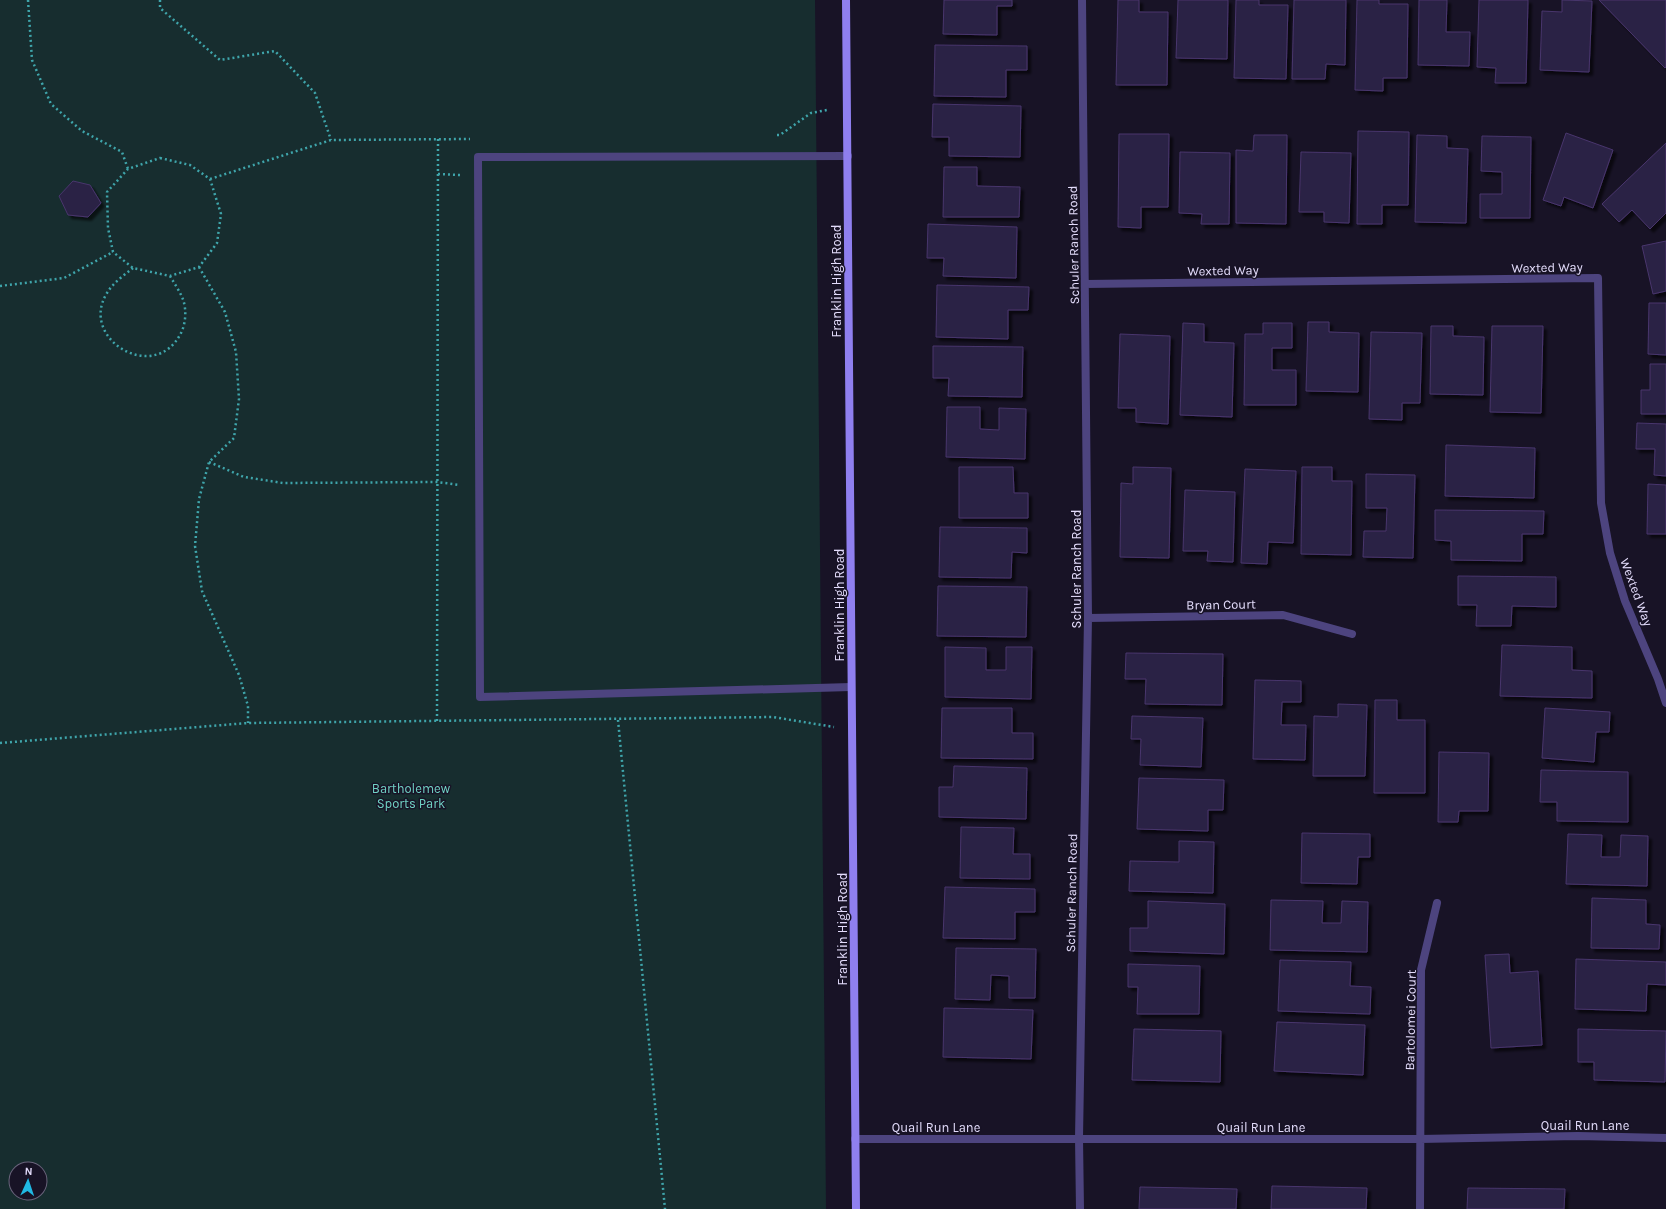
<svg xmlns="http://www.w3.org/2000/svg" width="1666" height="1209" font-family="Karla,sans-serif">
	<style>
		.green { fill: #172d2f; fill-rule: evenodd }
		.building { fill: #2c2144; stroke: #48366d; filter: url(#shadow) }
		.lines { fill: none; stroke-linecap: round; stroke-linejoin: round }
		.path { stroke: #3fa5ab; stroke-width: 2.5; stroke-dasharray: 2 3; stroke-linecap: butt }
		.lane { stroke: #4d447f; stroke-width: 8 }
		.street { stroke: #4d447f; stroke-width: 8 }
		.secondary { stroke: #8f7fef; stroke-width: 8 }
		.labels { text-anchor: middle; stroke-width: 3; stroke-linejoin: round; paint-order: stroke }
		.street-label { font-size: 13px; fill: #e3dcfb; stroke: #181326 }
		.park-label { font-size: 13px; fill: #70d2c5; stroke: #181326 }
	</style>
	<defs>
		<filter id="shadow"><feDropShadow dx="3.5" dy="3.5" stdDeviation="1" flood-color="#0009"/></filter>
	</defs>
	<rect width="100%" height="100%" fill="#181326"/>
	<!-- green -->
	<path class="green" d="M0 0H815L826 1209H0ZM16 1169H40V1193H16Z"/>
	<!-- building -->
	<path class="building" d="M944 0H1012V6H997V35L943 34Z
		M1118 0H1139V12H1168L1167 85H1116Z
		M1178 0H1228L1227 59 1176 58Z
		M1236 0H1259V5H1288L1286 79 1234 78Z
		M1294 0H1346L1345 65 1326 64 1325 79H1292Z
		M1357 0H1379V4H1408L1407 78H1383V91L1355 90Z
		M1419 0H1447L1446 32H1470L1469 66 1418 65Z
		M1479 0H1528L1526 83H1495L1496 68 1477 67Z
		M1562 0 1592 1 1589 72 1540 70 1542 11 1562 12Z
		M1599 0H1666V67L1665 68Z
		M935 45 1027 46V70H1006V97L934 96Z
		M933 104 1021 106 1020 157 949 156V137H932Z
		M1358 131 1409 132 1408 205H1382V224H1357Z
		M1566 133 1613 150 1593 208 1564 197 1561 206 1543 200Z
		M1119 134H1169L1168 207H1141V228L1118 227Z
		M1254 135H1287L1286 224 1236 223V150L1253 151Z
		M1417 135 1447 136V148L1468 149 1466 223 1415 222Z
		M1482 136 1531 137 1530 218H1480V194H1502V172L1481 171Z
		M1666 143V213L1650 229 1632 210 1619 222 1602 204Z
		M1180 152 1230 153 1229 224H1201L1202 214 1179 213Z
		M1301 152 1351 153 1349 223 1324 222V212H1299Z
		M944 167H977V186L1020 187 1019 217H943Z
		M73 181 90 185 101 203 88 217 68 215 59 196Z
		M928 224 1017 227 1016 278 943 276 944 258H927Z
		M1666 241V291L1653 294 1642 246Z
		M937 285 1029 287 1028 310H1008V339L936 337Z
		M1649 303H1666V355L1648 354Z
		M1308 322H1329V332L1359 333 1358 392 1306 391Z
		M1183 323 1204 324V342L1234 343 1232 417 1180 415Z
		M1263 323H1292V348H1272V370H1296V405H1244L1245 334H1263Z
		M1431 326H1453V336L1484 337 1483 395 1430 394Z
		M1492 326H1543L1541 413 1490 412Z
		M1371 332 1422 333 1420 403H1402V420L1369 419Z
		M1120 334 1170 336 1168 424 1136 422V408H1118Z
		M933 346 1023 347 1022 397 948 396 949 378H933Z
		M1650 364H1666V414H1641V390H1650Z
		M947 407H980V429L999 430V408L1026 409 1025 459 946 457Z
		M1637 423 1666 424V476L1654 475 1655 449H1636Z
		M1446 445 1535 448 1534 498 1445 496Z
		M959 467H1013L1014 493H1028V518H959Z
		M1133 467 1171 468 1169 558 1120 557 1121 483 1133 484Z
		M1302 467H1332V481H1352L1351 555 1301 554Z
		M1245 469 1296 471 1293 543 1268 542 1267 564 1241 563Z
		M1366 474 1415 475 1413 558 1363 557 1364 531H1386L1387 508H1366Z
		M1648 484 1666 485V534H1647Z
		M1185 490 1235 492 1233 562 1207 561 1208 551H1183Z
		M1435 510 1544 511 1543 534H1522V561L1451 560V541L1435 540Z
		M940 527 1027 528V553L1012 552 1011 578 939 577Z
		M1458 576 1556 577V607L1512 606 1511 626H1476L1477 605H1458Z
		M938 586 1027 587 1026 637 937 636Z
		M1502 645 1572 647V670L1592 671V698L1500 696Z
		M945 647 986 648V670H1006V647H1032L1031 699 945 697Z
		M1126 653 1223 654 1222 705 1145 704 1146 679H1125Z
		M1255 680 1301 681V702H1282L1281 725H1306L1305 760 1253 759Z
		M1375 700H1397V720H1425V793H1374Z
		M1338 704 1367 705 1365 776H1313L1314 716 1338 717Z
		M942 708H1012V733H1033V759L941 758Z
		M1545 708 1610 712 1609 732H1596L1594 762 1542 758Z
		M1132 716 1203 718 1201 767 1140 765 1141 739H1131Z
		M1439 752 1489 753 1488 811H1459L1458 822H1438Z
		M954 766 1027 768 1026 819 939 817V787H953Z
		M1541 770 1628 772V822L1557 821V802H1540Z
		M1139 778 1224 780 1223 810H1208V831L1137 829Z
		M961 827 1014 828 1013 854H1030V879L960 878Z
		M1302 833 1370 834V857H1358L1357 884 1301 883Z
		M1568 834 1602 835 1601 857H1620L1621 835 1648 836 1647 886 1566 884Z
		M1179 841 1214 842 1213 893 1129 891 1130 861 1179 862Z
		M945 887 1035 889V912H1015V939L943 938Z
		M1592 898 1646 900V924L1660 925 1659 949 1591 948Z
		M1271 900 1323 901 1322 923H1341L1342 901 1368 902 1367 952 1270 950Z
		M1148 901 1225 904 1224 954 1130 951V928H1148Z
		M956 948 1036 949 1035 998H1009V976L991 975 990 1000 955 999Z
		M1509 954 1510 973 1538 971 1542 1045 1491 1048 1485 955Z
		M1576 959 1666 962V985L1647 984 1646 1011 1575 1009Z
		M1280 960 1351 962 1350 986 1371 987 1370 1014 1278 1011Z
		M1128 964 1200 966 1199 1014H1137L1138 987H1128Z
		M944 1008 1033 1010 1031 1059 943 1057Z
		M1277 1022 1365 1025 1363 1075 1274 1071Z
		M1134 1029 1221 1031 1220 1082 1132 1080Z
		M1578 1029 1666 1031 1665 1082 1594 1080V1062H1578Z
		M1272 1186 1367 1188 1366 1209H1271Z
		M1140 1187 1237 1189 1236 1209H1139Z
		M1468 1188 1565 1189 1564 1209H1467Z"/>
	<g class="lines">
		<!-- path -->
		<path class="path" d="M28 0 32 60 51 104 82 131 122 152 128 169
			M160 0V8L220 60 275 51 315 93 331 140
			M777 135H780L811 113 827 110
			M160 158 190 165 210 179 221 214 217 243 199 267 170 276 133 268 113 252 108 228 107 192 128 169Z
			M438 174 460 175
			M210 179 331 140 470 139
			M199 267 225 312 236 352 239 399 234 438 209 462 199 499 195 546 202 591 239 675 248 706V723
			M133 268C124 275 113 283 107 293 78 339 155 385 181 333 186 323 187 308 182 297 179 290 174 283 170 276
			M0 286 64 278 113 252
			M209 462 244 477 283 483 437 482 460 485
			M618 720 665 1209
			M437 721 438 139
			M0 743 248 723 773 717 834 727"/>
		<!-- lane -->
		<path class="lane" d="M848 156 478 157 480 697 851 687"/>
		<!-- street -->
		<path class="street" d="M1085 284 1598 278 1601 503 1610 553 1625 601 1658 679 1666 703
			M1088 618 1283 615 1352 634
			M855 1139H1420L1578 1136 1666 1138
			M1080 1209 1079 1138 1088 618 1082 0
			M1420 1209 1421 970 1437 903"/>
		<!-- secondary -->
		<path class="secondary" d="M846 0 856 1209"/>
	</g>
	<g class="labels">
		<!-- street labels -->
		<g class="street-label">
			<text transform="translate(1073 245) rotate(-91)" y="5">Schuler Ranch Road</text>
			<text transform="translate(1547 267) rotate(-1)" y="5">Wexted Way</text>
			<text transform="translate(1223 270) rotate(-1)" y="5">Wexted Way</text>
			<text transform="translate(836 281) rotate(-90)" y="5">Franklin High Road</text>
			<text transform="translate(1076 569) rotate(-90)" y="5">Schuler Ranch Road</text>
			<text transform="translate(1637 592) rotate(70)" y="5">Wexted Way</text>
			<text transform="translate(1221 604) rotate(-1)" y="5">Bryan Court</text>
			<text transform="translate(839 605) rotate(-90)" y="5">Franklin High Road</text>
			<text transform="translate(1071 893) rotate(-89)" y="5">Schuler Ranch Road</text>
			<text transform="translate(842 929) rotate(-90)" y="5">Franklin High Road</text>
			<text transform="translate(1410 1020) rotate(-89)" y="5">Bartolomei Court</text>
			<text x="1585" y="1130">Quail Run Lane</text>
			<text x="936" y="1132">Quail Run Lane</text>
			<text x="1261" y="1132">Quail Run Lane</text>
		</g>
		<!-- park labels -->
		<g class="park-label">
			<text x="411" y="793">Bartholemew<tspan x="411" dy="15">Sports Park</tspan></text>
		</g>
	</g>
	<!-- north arrow -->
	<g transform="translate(28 1181) rotate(3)"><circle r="19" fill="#181326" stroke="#69637b"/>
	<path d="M0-3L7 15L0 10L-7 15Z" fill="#20b8e3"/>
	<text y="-6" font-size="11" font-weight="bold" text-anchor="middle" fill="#e3dcfb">N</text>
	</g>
</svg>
